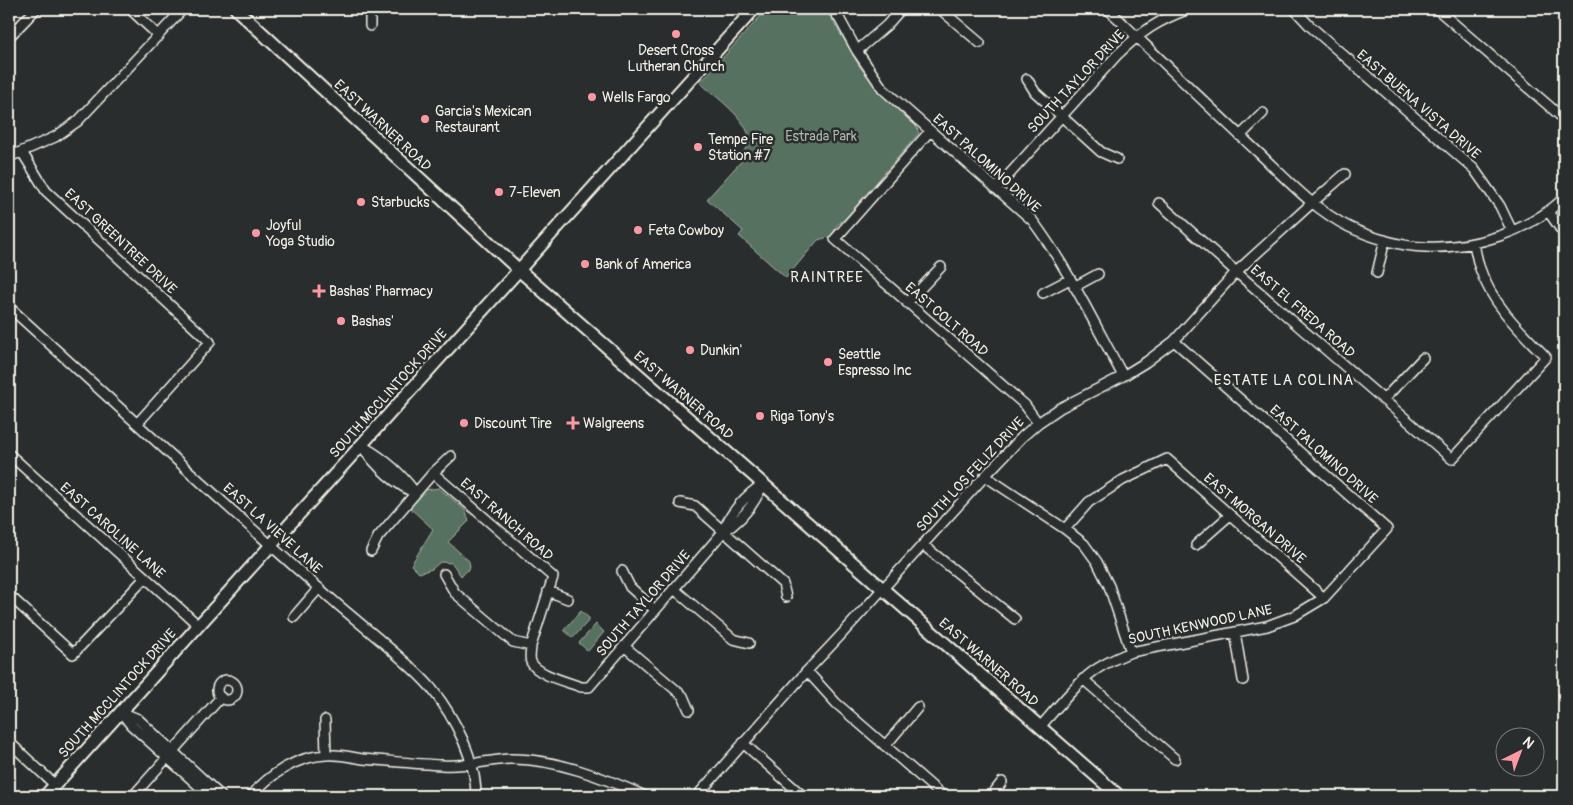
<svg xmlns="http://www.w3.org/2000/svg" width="1573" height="805" font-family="Pangolin,sans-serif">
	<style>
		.green { fill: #567160; stroke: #a5b1a4 }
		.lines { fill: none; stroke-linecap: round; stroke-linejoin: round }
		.minor-casing { stroke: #f4f1e8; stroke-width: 12 }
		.major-casing { stroke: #f4f1e8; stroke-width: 15 }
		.minor { stroke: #2a2d2e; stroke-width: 9 }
		.major { stroke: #2a2d2e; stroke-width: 11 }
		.poi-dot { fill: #ff9aa2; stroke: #2a2d2e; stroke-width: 2 }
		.labels { text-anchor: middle; stroke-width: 5; stroke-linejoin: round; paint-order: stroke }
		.poi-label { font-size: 14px; fill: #f4f1e8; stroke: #2a2d2e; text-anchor: start }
		.street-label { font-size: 14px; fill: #f4f1e8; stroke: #2a2d2e }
		.park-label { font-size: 14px; fill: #adb7ab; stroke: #2a2d2e }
		.neighbourhood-label { font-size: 15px; letter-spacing: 1px; fill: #f4f1e8; stroke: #2a2d2e }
	</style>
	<rect width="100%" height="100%" fill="#2a2d2e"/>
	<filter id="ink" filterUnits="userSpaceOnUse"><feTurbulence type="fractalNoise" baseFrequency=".02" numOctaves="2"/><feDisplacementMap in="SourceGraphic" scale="10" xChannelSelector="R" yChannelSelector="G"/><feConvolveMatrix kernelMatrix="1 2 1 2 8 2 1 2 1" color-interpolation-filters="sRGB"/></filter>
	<g filter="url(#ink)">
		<!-- green -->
		<path class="green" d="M767 9H826L860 67 887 100 916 126 919 133 845 219 837 225 832 236 818 240 786 278 739 236 743 231 707 199 745 157 742 154C745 149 749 145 749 140 750 121 714 95 700 83Z
			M439 488 465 510 469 521 448 542 469 561 470 568 461 576 452 563 440 562 432 569 419 573 411 565 433 529 410 508 425 490Z
			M581 611 590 619 573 638 564 630Z
			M596 624 604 632 588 651 579 643Z"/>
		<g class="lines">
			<!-- minor casing -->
			<g class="minor-casing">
				<path id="minor" d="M130 9 159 36
					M370 9V26
					M832 9 839 18 857 51 883 89 1032 220C1068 268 1094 323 1123 376
					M940 9 980 43
					M1108 9C1159 58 1209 107 1261 155 1288 181 1315 210 1349 227 1370 237 1402 247 1425 247 1474 249 1528 232 1564 198
					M1294 9 1310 26 1474 169 1500 206 1512 231
					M1437 9 1564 119
					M9 37 36 9
					M857 51 887 25 901 9
					M1027 79 1035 92 1101 152 1117 159
					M930 131 835 239 1025 405 1038 423
					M1240 136 1263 113
					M22 152 46 191 210 342 137 424
					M9 157 55 137 78 121 183 9
					M996 189 1117 55C1141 32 1158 20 1189 9
					M1159 203 1243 278 1452 459 1546 357C1519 330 1491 303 1479 266 1477 258 1475 250 1474 243
					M1548 211 1564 234
					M1377 273 1385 240
					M1074 287 1098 274
					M1043 293 1070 279
					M907 303 941 267
					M9 307C105 394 200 482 297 569 324 593 352 617 380 640 398 656 417 671 432 689 455 718 476 759 476 796
					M1383 400 1423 358
					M361 445C375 465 393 483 415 493
					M364 447C383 458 401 473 414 491
					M9 454 198 625
					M433 473 553 577 531 646
					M985 476 1065 529 1084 544 1097 562 1109 586 1131 652
					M680 503 695 506 783 584 786 597
					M1065 529 1089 502 1123 480 1167 459 1324 598
					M723 532C730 512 746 495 763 484
					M923 545 1015 619
					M1196 545 1230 515
					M371 551 378 537 433 473 451 456
					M622 571 630 587 655 610
					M444 574 455 593 513 642 531 646C531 651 529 657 531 662 537 675 568 682 581 687H589L723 532C741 521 755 503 763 484
					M674 589 733 639 749 643
					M548 591 568 599
					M9 595 73 654 145 578
					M294 617 319 588
					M1235 632 1243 680
					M624 646 683 696 689 710
					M807 671 836 703 943 796
					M1083 679 1175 759
					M217 690a10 10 0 1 1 20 0a10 10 0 1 1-20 0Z
					M121 712 138 719 221 796
					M121 712 131 725 210 796
					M325 720 326 755
					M1040 727C1054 711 1068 694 1083 680 1096 667 1114 659 1131 652L1267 626 1294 616 1324 598 1387 529 1174 341
					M9 742 55 785
					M743 743 803 796
					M885 746 918 707
					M133 796 221 697
					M251 796C269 775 297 756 326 755 338 754 351 757 363 759 390 761 416 764 442 765 465 767 488 760 510 759 554 758 605 778 645 796
					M697 796 807 671 840 636 985 476 1022 437 1038 423 1060 408 1123 376 1146 362 1174 341 1236 272 1312 203 1345 174
					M991 796 1002 782"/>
			</g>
			<!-- major casing -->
			<g class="major-casing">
				<path id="major" d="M236 9 519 270 1119 796
					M45 796 754 9"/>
			</g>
			<!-- minor -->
			<use href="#minor" class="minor"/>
			<!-- major -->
			<use href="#major" class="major"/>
		</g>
	</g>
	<!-- markers -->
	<g class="poi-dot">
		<circle cx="676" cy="34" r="5"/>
		<circle cx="592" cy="97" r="5"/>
		<circle cx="425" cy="119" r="5"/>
		<circle cx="698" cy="147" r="5"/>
		<circle cx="499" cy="192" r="5"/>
		<circle cx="361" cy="202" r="5"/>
		<circle cx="638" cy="230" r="5"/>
		<circle cx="256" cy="233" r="5"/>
		<circle cx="585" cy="264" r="5"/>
		<path d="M316.5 283.5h5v5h5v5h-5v5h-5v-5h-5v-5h5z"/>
		<circle cx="341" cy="321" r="5"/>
		<circle cx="690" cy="350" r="5"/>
		<circle cx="828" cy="362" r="5"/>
		<circle cx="760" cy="416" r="5"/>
		<circle cx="464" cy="423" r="5"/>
		<path d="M570.5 415.5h5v5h5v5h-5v5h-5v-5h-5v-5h5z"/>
	</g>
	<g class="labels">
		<!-- poi labels -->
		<g class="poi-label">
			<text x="676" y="55" text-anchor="middle">Desert Cross<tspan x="676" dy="16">Lutheran Church</tspan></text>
			<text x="602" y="102">Wells Fargo</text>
			<text x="435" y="116">Garcia's Mexican<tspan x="435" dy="16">Restaurant</tspan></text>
			<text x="708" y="144">Tempe Fire<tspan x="708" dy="16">Station #7</tspan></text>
			<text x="509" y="197">7-Eleven</text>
			<text x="371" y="207">Starbucks</text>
			<text x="266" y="230">Joyful<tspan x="266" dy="16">Yoga Studio</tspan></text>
			<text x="648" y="235">Feta Cowboy</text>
			<text x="595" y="269">Bank of America</text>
			<text x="329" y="296">Bashas' Pharmacy</text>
			<text x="351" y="326">Bashas'</text>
			<text x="700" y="355">Dunkin'</text>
			<text x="838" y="359">Seattle<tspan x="838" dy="16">Espresso Inc</tspan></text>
			<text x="770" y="421">Riga Tony's</text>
			<text x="474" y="428">Discount Tire</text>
			<text x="583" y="428">Walgreens</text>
		</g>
		<!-- street labels -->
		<g class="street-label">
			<text transform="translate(1076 81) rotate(-47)" y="5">SOUTH TAYLOR DRIVE</text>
			<text transform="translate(1419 104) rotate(41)" y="5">EAST BUENA VISTA DRIVE</text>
			<text transform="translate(383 125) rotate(43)" y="5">EAST WARNER ROAD</text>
			<text transform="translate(987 163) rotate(42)" y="5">EAST PALOMINO DRIVE</text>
			<text transform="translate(121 241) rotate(43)" y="5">EAST GREENTREE DRIVE</text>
			<text transform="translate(1303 311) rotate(41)" y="5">EAST EL FREDA ROAD</text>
			<text transform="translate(947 319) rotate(41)" y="5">EAST COLT ROAD</text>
			<text transform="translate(388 393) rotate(-48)" y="5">SOUTH MCCLINTOCK DRIVE</text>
			<text transform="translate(684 395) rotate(41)" y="5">EAST WARNER ROAD</text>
			<text transform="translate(1324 454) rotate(42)" y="5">EAST PALOMINO DRIVE</text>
			<text transform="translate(970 474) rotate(-47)" y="5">SOUTH LOS FELIZ DRIVE</text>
			<text transform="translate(1255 518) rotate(41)" y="5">EAST MORGAN DRIVE</text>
			<text transform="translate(507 519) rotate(41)" y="5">EAST RANCH ROAD</text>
			<text transform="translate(273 528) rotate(42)" y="5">EAST LA VIEVE LANE</text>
			<text transform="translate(113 530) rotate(42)" y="5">EAST CAROLINE LANE</text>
			<text transform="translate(643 603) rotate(-49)" y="5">SOUTH TAYLOR DRIVE</text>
			<text transform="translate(1200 624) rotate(-12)" y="5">SOUTH KENWOOD LANE</text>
			<text transform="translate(989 662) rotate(41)" y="5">EAST WARNER ROAD</text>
			<text transform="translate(117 693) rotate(-48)" y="5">SOUTH MCCLINTOCK DRIVE</text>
		</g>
		<!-- park labels -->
		<g class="park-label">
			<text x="821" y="141">Estrada Park</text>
		</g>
		<!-- neighbourhood labels -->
		<g class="neighbourhood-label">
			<text x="827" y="282">RAINTREE</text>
			<text x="1284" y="385">ESTATE LA COLINA</text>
		</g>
	</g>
	<!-- margin -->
	<rect width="1573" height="805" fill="none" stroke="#2a2d2e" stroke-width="30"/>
	<rect x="15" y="15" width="1543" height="775" fill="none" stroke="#f4f1e8" stroke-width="2" filter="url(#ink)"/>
	<!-- north arrow -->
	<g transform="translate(1520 752) rotate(42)"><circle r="24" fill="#2a2d2e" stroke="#7b7b78"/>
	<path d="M0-4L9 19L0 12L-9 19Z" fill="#ff9aa2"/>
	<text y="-8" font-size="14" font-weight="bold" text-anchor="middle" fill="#f4f1e8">N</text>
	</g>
</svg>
